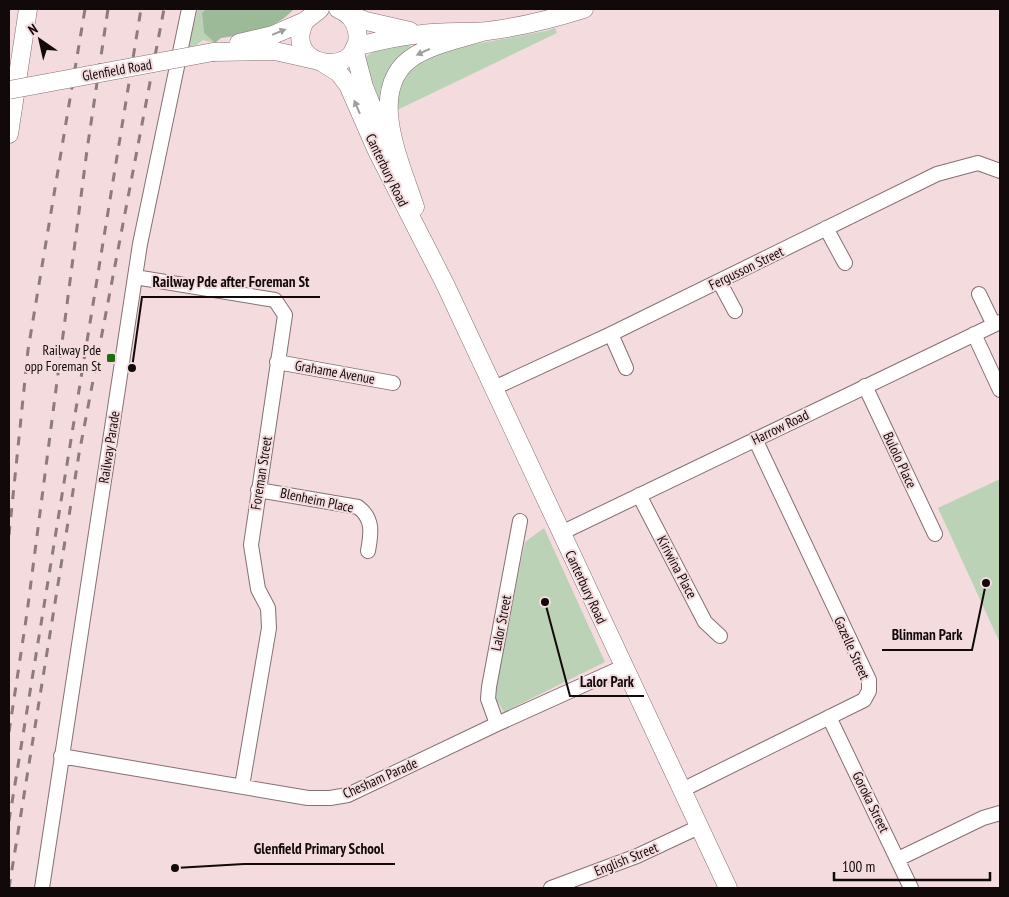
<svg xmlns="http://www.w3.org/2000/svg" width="1009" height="897" font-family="'PT Sans Narrow',sans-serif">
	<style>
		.green { fill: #bbd2b7 }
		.forest { fill: #9cba97 }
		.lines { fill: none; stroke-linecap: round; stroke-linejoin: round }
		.minor-casing { stroke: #867074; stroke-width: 16 }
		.major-casing { stroke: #867074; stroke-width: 19 }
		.minor { stroke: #fff; stroke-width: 14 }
		.major { stroke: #fff; stroke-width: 18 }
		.rail { stroke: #8c7c7e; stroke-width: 3; stroke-dasharray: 9 9; stroke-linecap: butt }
		.major-bridge-casing { stroke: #867074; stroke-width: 19; stroke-linecap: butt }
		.major-bridge { stroke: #fff; stroke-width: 18 }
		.oneway { fill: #a09d9d }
		.poi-dot { fill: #1f6d10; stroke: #f3dbde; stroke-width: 2 }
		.labels { text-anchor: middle; stroke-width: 4; stroke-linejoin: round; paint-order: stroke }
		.street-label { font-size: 14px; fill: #11090a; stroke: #f3dbde }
		.poi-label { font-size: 14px; fill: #11090a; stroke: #f3dbde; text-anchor: end }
		.leader { fill: none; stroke: #11090a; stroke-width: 2 }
		.callout-dot { fill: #11090a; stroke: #f3dbde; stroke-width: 2 }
		.callout-label { font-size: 15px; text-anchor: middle; font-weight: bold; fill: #11090a; stroke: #f3dbde; stroke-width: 4; stroke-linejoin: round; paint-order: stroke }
	</style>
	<rect width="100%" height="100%" fill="#f3dbde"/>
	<!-- green -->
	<path class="green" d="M198 9H206L202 13 204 33 215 43 203 40 196 45 188 47Z
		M555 28 557 33 393 112 401 76 427 53 546 31Z
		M408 44 412 47C393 62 380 81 380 105L369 74 366 57 378 48Z
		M1000 479V643L938 508Z
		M544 528 605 662 504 712 494 696 495 687 525 542Z"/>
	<!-- forest -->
	<path class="forest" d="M206 9H294C275 30 248 34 221 38L215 43 204 33 202 13Z"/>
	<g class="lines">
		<!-- minor casing -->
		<g class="minor-casing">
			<path id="minor" d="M826 228 845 263
				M135 277 275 300 285 315 251 545 258 589 268 608 269 628 242 786
				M719 281 735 311
				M979 294 994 325
				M611 334 626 368
				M974 334 1000 390
				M277 362 393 383
				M865 386 935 534
				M494 388 611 334 937 174 978 163 1000 171
				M258 490 358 507C374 519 371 534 368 551
				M639 495 705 622 720 636
				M561 533 1000 322
				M829 717 911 888
				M497 724 488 699 489 687 520 521
				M61 756 308 798H330L348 795 497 724 623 667
				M682 790 864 700 869 691V680L755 439
				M898 859 983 818 1000 813
				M42 888 140 244 189 9
				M551 888 637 856 699 827"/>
		</g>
		<!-- major casing -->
		<g class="major-casing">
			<path id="major" d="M320 9 305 21C280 69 365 80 357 31 355 20 348 13 338 9
				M346 13 366 21 410 31
				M239 43 273 35 305 21
				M355 47C377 41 399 36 422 34 444 31 466 33 487 31 521 27 552 19 584 9
				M354 49 364 87 394 161
				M213 52 275 51 315 60
				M323 63 339 73 348 85 377 151 445 284 728 888
				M9 134 28 9
				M415 207C401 163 363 86 416 55 437 43 463 38 486 31"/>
		</g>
		<!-- minor -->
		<use href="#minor" class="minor"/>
		<!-- major -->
		<use href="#major" class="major"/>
		<!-- rail -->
		<path class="rail" d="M9 535 28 350 85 9
			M9 732 27 613 87 150 108 9
			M9 821 141 9
			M9 888 79 454 164 9"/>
		<!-- major-bridge casing -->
		<g class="major-bridge-casing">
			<path id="major-bridge" d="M9 90 213 52"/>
		</g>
		<!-- major-bridge -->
		<use href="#major-bridge" class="major-bridge"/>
	</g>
	<!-- one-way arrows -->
	<defs><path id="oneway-solid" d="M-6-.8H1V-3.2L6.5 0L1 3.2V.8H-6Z" transform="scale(1.25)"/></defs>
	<g class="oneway">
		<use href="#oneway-solid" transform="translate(279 32) rotate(-22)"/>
		<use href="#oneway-solid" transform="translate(423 52) rotate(155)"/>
		<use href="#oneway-solid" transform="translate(357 107) rotate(-113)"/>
	</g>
	<!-- markers -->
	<rect class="poi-dot" x="106" y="353" width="10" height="10" rx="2.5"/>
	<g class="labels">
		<!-- street labels -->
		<g class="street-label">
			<text transform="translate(117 70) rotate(-10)" y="5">Glenfield Road</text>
			<text transform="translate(387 170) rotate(64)" y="5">Canterbury Road</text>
			<text transform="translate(746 268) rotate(-26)" y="5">Fergusson Street</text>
			<text transform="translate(335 372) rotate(10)" y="5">Grahame Avenue</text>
			<text transform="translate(780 427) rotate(-26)" y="5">Harrow Road</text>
			<text transform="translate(109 447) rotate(-81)" y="5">Railway Parade</text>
			<text transform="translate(900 460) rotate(65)" y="5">Bulolo Place</text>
			<text transform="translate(261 473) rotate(-81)" y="5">Foreman Street</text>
			<text transform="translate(317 500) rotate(12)" y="5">Blenheim Place</text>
			<text transform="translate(677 567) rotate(62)" y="5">Kiriwina Place</text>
			<text transform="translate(586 587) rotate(65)" y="5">Canterbury Road</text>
			<text transform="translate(501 623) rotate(-79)" y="5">Lalor Street</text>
			<text transform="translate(852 648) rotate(66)" y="5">Gazelle Street</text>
			<text transform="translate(380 778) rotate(-24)" y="5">Chesham Parade</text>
			<text transform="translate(871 802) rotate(64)" y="5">Goroka Street</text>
			<text transform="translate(626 859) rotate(-22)" y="5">English Street</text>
		</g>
		<!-- poi labels -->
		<g class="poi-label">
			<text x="101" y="355">Railway Pde<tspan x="101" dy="16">opp Foreman St</tspan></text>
		</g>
	</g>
	<!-- callouts -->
	<path class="leader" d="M132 368L142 297H320M986 583L972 650H882M545 602L570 696H644M175 868L244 864H395"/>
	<g class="callout-dot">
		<circle cx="132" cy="368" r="5"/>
		<circle cx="986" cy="583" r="5"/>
		<circle cx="545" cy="602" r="5"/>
		<circle cx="175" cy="868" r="5"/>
	</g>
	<g class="callout-label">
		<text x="231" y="287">Railway Pde after Foreman St</text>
		<text x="927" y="640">Blinman Park</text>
		<text x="607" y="687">Lalor Park</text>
		<text x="319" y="854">Glenfield Primary School</text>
	</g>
	<!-- border -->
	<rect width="1009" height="897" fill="none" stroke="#11090a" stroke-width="20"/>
	<!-- north arrow -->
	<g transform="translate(40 40) rotate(326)" stroke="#f3dbde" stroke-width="4" paint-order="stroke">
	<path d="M0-4L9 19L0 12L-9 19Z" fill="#11090a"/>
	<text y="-8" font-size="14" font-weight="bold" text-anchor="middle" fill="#11090a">N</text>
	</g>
	<!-- scale -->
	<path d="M834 872v8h156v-8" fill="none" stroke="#11090a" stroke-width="2.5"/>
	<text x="842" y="872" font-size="15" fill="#11090a" stroke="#f3dbde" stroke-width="4" paint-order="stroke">100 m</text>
</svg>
